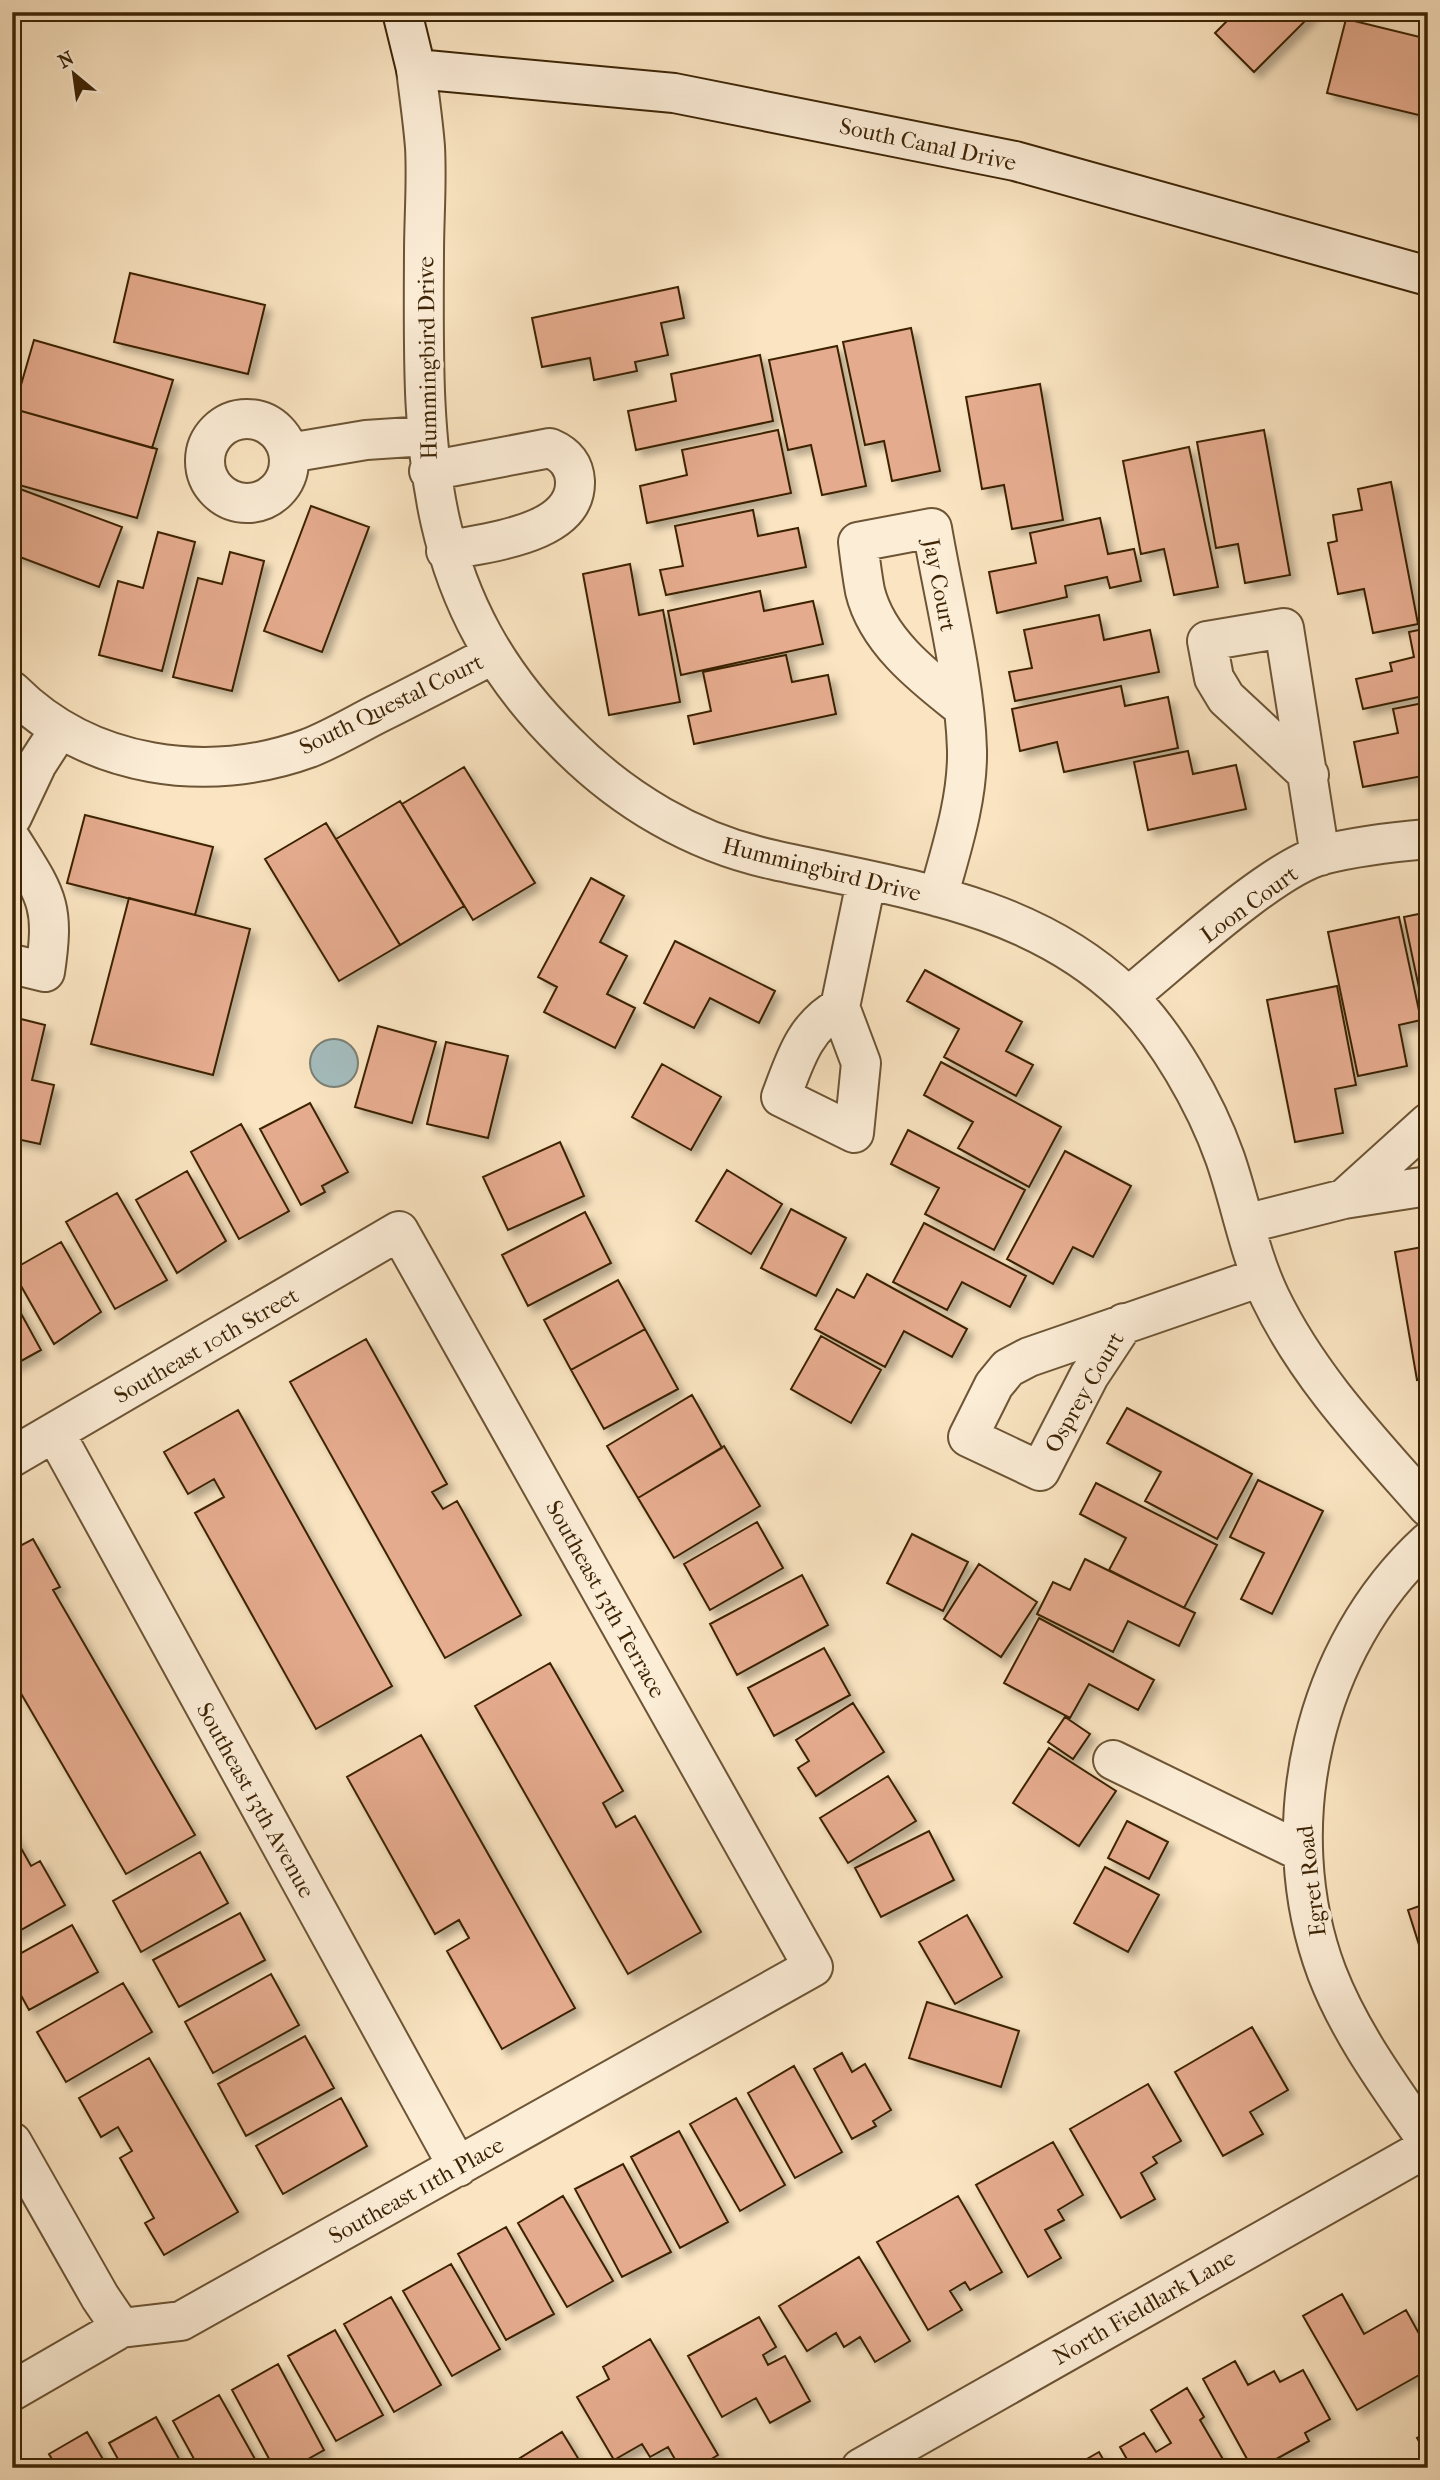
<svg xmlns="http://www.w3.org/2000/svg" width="1440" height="2480" font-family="'IM FELL French Canon',serif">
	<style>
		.water { fill: #a4bcbd; stroke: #7b7f73; stroke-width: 2 }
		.building { fill: #e5ab8e; stroke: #3d2405; stroke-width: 2; filter: url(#shadow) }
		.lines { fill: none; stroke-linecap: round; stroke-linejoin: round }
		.street-casing { stroke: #6c5434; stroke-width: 42 }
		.secondary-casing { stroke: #3d2405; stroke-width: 42 }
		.street { stroke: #fcedd7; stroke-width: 38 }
		.secondary { stroke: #fcedd7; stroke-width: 38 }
		.labels { text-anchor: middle; stroke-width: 7; stroke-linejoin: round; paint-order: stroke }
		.street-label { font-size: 23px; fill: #3d2405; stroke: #fcedd7 }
	</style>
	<defs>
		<filter id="shadow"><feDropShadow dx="6" dy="6" stdDeviation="3.5" flood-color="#0004"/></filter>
	</defs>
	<rect width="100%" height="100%" fill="#fae4c1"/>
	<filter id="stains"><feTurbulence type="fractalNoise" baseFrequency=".00286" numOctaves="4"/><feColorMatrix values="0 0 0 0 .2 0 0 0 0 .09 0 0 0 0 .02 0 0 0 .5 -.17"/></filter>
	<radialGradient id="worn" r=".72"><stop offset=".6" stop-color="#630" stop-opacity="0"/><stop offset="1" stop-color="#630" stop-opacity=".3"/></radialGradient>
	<!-- water -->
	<path class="water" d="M310 1063a24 24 0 1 1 48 0a24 24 0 1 1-48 0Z"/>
	<!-- building -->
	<path class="building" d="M1225 12H1314L1254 72 1215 33 1230 18Z
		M1346 19 1428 39 1427 117 1327 93Z
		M130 273 265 305 248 374 114 342Z
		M678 287 684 318 661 323 668 355 635 362 637 371 594 380 590 358 542 367 532 318Z
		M911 328 940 471 892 481 884 441 865 445 843 342Z
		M34 340 173 380 152 448 14 409Z
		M837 346 866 486 822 495 811 445 788 450 769 360Z
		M760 355 773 421 636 450 628 411 676 401 671 374Z
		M1040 384 1063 520 1012 529 1004 485 982 489 966 397Z
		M14 409 157 449 137 518 12 483Z
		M778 430 791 493 647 523 640 486 687 475 682 450Z
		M1264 430 1290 575 1245 583 1238 544 1216 548 1197 442Z
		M1189 447 1218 587 1174 595 1164 549 1141 554 1123 461Z
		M1391 482 1418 624 1373 633 1364 589 1338 594 1328 543 1337 541 1333 515 1362 510 1358 489Z
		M12 486 122 527 99 587 12 554Z
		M311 506 369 527 322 652 264 631Z
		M753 510 758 536 798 528 806 567 666 595 660 570 683 566 675 526Z
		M1100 518 1108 554 1134 549 1141 581 1110 588 1107 577 1065 586 1067 597 997 613 989 572 1036 563 1030 533Z
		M158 532 195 542 162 671 99 655 118 581 143 588Z
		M230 552 264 561 232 691 173 677 198 578 222 584Z
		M630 564 639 615 663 610 680 702 609 715 583 574Z
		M760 591 764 611 813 601 823 644 681 675 668 611Z
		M1099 615 1104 640 1150 630 1159 672 1015 701 1009 672 1032 668 1024 630Z
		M1428 628V695L1363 709 1356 679 1392 671 1390 663 1414 657 1409 632Z
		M786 655 792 682 828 675 836 714 694 744 688 716 711 711 703 672Z
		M1121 686 1125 706 1168 697 1178 748 1064 772 1057 742 1020 751 1012 709Z
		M1428 702V775L1363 787 1354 742 1398 733 1393 709Z
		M1188 751 1193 774 1236 765 1246 809 1148 830 1134 762Z
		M464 767 535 883 473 920 402 804Z
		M400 801 464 906 400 945 336 839Z
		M85 815 213 847 195 915 67 883Z
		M326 823 400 945 339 981 265 859Z
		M591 878 624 896 600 942 627 956 607 994 635 1008 615 1048 544 1012 557 987 538 977Z
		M129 898 250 929 213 1075 91 1044Z
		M1428 912V1031L1404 917Z
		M1399 917 1421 1020 1399 1025 1407 1066 1358 1076 1328 932Z
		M675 941 775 991 759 1023 710 998 694 1028 644 1003Z
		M925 970 1022 1022 1006 1051 1033 1065 1016 1096 944 1057 959 1029 907 1001Z
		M1337 986 1356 1085 1335 1089 1343 1133 1295 1142 1267 1000Z
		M13 1017 45 1025 32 1080 54 1085 40 1144 12 1138Z
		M378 1026 436 1042 412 1123 355 1107Z
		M446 1042 508 1056 488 1138 427 1124Z
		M941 1062 1061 1127 1029 1187 958 1148 973 1122 924 1095Z
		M662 1064 721 1097 691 1150 632 1117Z
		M310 1103 348 1172 322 1186 325 1192 301 1205 260 1129Z
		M241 1124 289 1211 239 1239 191 1152Z
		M908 1130 1025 1190 994 1250 925 1214 939 1188 891 1164Z
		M560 1142 584 1196 508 1230 483 1177Z
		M1065 1151 1131 1186 1093 1257 1073 1247 1053 1284 1007 1259Z
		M727 1170 782 1204 751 1254 696 1221Z
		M187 1171 226 1241 177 1273 136 1200Z
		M117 1193 167 1280 115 1309 66 1222Z
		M791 1209 846 1238 816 1296 761 1268Z
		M585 1212 611 1263 528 1306 502 1255Z
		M924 1223 1026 1276 1010 1307 962 1282 947 1310 893 1282Z
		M61 1242 101 1312 54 1344 12 1270Z
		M1428 1246V1378L1417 1380 1395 1252Z
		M867 1274 967 1329 952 1357 904 1331 885 1367 815 1329 837 1289 854 1298Z
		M618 1280 645 1329 571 1370 544 1320Z
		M12 1297 41 1350 12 1366Z
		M645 1329 678 1389 604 1429 571 1370Z
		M821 1336 881 1370 851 1423 791 1389Z
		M366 1339 447 1484 432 1492 443 1509 457 1501 521 1615 445 1658 290 1382Z
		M692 1395 722 1448 638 1498 607 1446Z
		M1127 1408 1252 1474 1217 1539 1145 1501 1161 1472 1107 1443Z
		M238 1410 392 1686 316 1729 195 1513 224 1497 214 1479 188 1494 164 1452Z
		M724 1446 760 1506 674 1558 638 1498Z
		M1258 1480 1323 1511 1272 1614 1241 1599 1264 1553 1230 1537Z
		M1096 1483 1217 1545 1184 1608 1109 1570 1126 1538 1080 1514Z
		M757 1522 783 1568 710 1610 684 1564Z
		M912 1534 968 1562 943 1611 887 1583Z
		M33 1539 60 1587 53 1590 195 1835 126 1874 12 1678V1550Z
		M1085 1559 1195 1613 1179 1646 1128 1621 1113 1652 1037 1614 1053 1582 1070 1590Z
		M979 1564 1037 1602 1001 1657 944 1619Z
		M802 1575 828 1625 737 1675 710 1624Z
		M1039 1618 1154 1680 1138 1710 1089 1684 1070 1718 1004 1683Z
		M824 1648 850 1695 774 1736 748 1688Z
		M550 1663 623 1791 603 1803 616 1827 635 1816 701 1932 628 1974 475 1706Z
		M853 1703 884 1752 816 1796 798 1768 809 1761 796 1740Z
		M1065 1717 1090 1734 1073 1759 1048 1742Z
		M421 1735 575 2008 502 2049 447 1951 469 1938 459 1920 435 1934 347 1777Z
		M1049 1748 1116 1791 1079 1846 1013 1803Z
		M888 1776 916 1821 848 1863 820 1818Z
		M1127 1821 1168 1842 1149 1879 1108 1858Z
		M929 1831 954 1880 881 1917 855 1868Z
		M12 1832 31 1866 40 1861 65 1905 12 1935Z
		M200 1852 228 1903 141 1952 113 1901Z
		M1105 1867 1159 1895 1128 1952 1074 1923Z
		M1428 1903V1949L1421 1951 1408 1910Z
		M240 1913 265 1960 179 2007 153 1960Z
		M967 1915 1002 1977 955 2004 919 1942Z
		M72 1925 98 1972 29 2010 12 1979V1958Z
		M271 1974 299 2025 213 2073 185 2022Z
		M123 1983 152 2032 66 2082 37 2032Z
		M927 2002 1019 2031 1001 2087 909 2058Z
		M1252 2027 1288 2090 1250 2112 1263 2134 1223 2156 1175 2072Z
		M305 2036 334 2088 246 2136 218 2084Z
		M842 2053 852 2072 865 2064 891 2110 873 2121 876 2126 852 2139 814 2069Z
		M149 2058 238 2212 164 2255 145 2223 154 2218 120 2158 132 2151 118 2127 101 2137 79 2098Z
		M794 2066 842 2152 795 2178 748 2093Z
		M1148 2084 1181 2141 1153 2157 1157 2163 1141 2173 1155 2199 1121 2218 1070 2129Z
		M341 2098 367 2146 283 2194 256 2146Z
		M736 2098 785 2185 740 2211 690 2124Z
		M679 2131 728 2222 680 2248 631 2157Z
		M1053 2142 1083 2195 1058 2210 1064 2220 1045 2230 1061 2258 1028 2277 976 2185Z
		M623 2164 671 2252 622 2277 575 2189Z
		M563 2196 613 2281 567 2307 518 2223Z
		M958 2196 1002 2272 970 2290 965 2282 950 2291 962 2310 928 2330 877 2242Z
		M506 2227 554 2314 506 2340 458 2254Z
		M859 2257 910 2341 875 2362 860 2337 844 2347 836 2333 807 2351 779 2306Z
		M451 2264 500 2349 452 2376 403 2291Z
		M1342 2294 1364 2334 1406 2310 1428 2350V2370L1357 2410 1303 2316Z
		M391 2297 441 2385 394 2412 344 2324Z
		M759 2317 776 2347 763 2355 768 2365 785 2356 810 2401 770 2423 756 2398 722 2417 688 2356Z
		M335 2330 383 2415 336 2441 288 2356Z
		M650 2339 718 2455 696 2468H680L668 2447 650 2457 642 2444 614 2460 577 2397 609 2379 603 2367Z
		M1235 2361 1248 2385 1274 2371 1280 2382 1303 2370 1330 2419 1305 2433 1309 2441 1260 2468H1252L1203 2379Z
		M278 2364 324 2450 292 2468H274L232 2390Z
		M1187 2388 1204 2417 1200 2420 1228 2468H1132L1120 2447 1144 2433 1156 2452 1171 2443 1151 2410Z
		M219 2395 260 2468H199L173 2421Z
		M156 2417 184 2468H123L109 2443Z
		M87 2432 108 2468H57L49 2454Z
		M562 2432 584 2468H504Z
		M1428 2432V2457L1417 2438Z
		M1099 2452 1108 2468H1071Z"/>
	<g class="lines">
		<!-- street casing -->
		<g class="street-casing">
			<path id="street" d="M416 69C419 95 423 121 425 147 427 182 424 218 424 254 423 445 418 597 565 742 622 800 694 843 774 860 898 888 1028 902 1124 993 1166 1033 1206 1104 1225 1158 1241 1204 1249 1253 1270 1297 1309 1378 1370 1441 1428 1507
				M205 461a42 42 0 1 1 84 0a42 42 0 1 1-84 0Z
				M289 453 366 440 426 436
				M429 471 550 448C564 454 574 464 575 481 577 535 486 542 446 551
				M12 691C89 768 208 785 309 748 334 738 357 724 381 712 419 693 457 673 494 654
				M1309 775 1226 698 1214 678 1207 641 1284 628 1320 856
				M12 817 37 764 59 730
				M12 841C47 897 55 905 45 972L12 964
				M938 897C951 850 968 799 967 750 965 680 944 598 932 528L858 542C860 559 862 575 865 591 877 641 924 677 962 707
				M1128 997C1173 961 1271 869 1322 855 1356 846 1393 842 1428 839
				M840 1007 861 1063 854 1133 781 1097C795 1060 804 1027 840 1007L866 882
				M1344 1199 1428 1123
				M1245 1224 1344 1199 1428 1186
				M1124 1323 1089 1376 1040 1471 968 1437 994 1385 1008 1368 1029 1357 1261 1277
				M55 1433 458 2167
				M12 1457 399 1231 813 1967 181 2321 121 2328 12 2391
				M1428 1542C1313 1647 1272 1827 1327 1973 1351 2035 1391 2088 1428 2142
				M1113 1760 1302 1852
				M12 2142 100 2297 121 2328
				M861 2468 1428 2147"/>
		</g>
		<!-- secondary casing -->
		<g class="secondary-casing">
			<path id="secondary" d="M402 12 416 69 674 93 1015 161 1428 276"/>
		</g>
		<!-- street -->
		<use href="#street" class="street"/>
		<!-- secondary -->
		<use href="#secondary" class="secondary"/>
	</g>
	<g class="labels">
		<!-- street labels -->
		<g class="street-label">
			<text transform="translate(928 144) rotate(12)" y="8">South Canal Drive</text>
			<text transform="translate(427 358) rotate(-91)" y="8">Hummingbird Drive</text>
			<text transform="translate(940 585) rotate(79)" y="8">Jay Court</text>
			<text transform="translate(391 704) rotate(-26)" y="8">South Questal Court</text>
			<text transform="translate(822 869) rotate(14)" y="8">Hummingbird Drive</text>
			<text transform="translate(1249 904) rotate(-36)" y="8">Loon Court</text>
			<text transform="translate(206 1345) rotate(-30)" y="8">Southeast 10th Street</text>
			<text transform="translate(1084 1392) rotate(-60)" y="8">Osprey Court</text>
			<text transform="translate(606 1599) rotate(61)" y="8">Southeast 13th Terrace</text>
			<text transform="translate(256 1800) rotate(61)" y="8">Southeast 13th Avenue</text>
			<text transform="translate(1311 1881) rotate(-97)" y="8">Egret Road</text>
			<text transform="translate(416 2190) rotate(-29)" y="8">Southeast 11th Place</text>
			<text transform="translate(1144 2307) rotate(-30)" y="8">North Fieldlark Lane</text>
		</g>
	</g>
	<!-- margin -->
	<rect width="1440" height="2480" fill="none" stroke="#fae4c1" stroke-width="42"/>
	<rect x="14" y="14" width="1412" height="2452" fill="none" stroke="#3d2405" stroke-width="3.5"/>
	<rect x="21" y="21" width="1398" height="2438" fill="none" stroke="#3d2405" stroke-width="2"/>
	<!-- north arrow -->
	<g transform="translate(74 74) rotate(331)" stroke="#fcedd7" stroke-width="5" paint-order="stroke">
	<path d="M0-5L12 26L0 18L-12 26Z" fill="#3d2405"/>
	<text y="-10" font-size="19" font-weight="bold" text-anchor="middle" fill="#3d2405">N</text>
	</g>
	<rect width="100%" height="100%" filter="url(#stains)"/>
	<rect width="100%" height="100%" fill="url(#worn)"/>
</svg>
